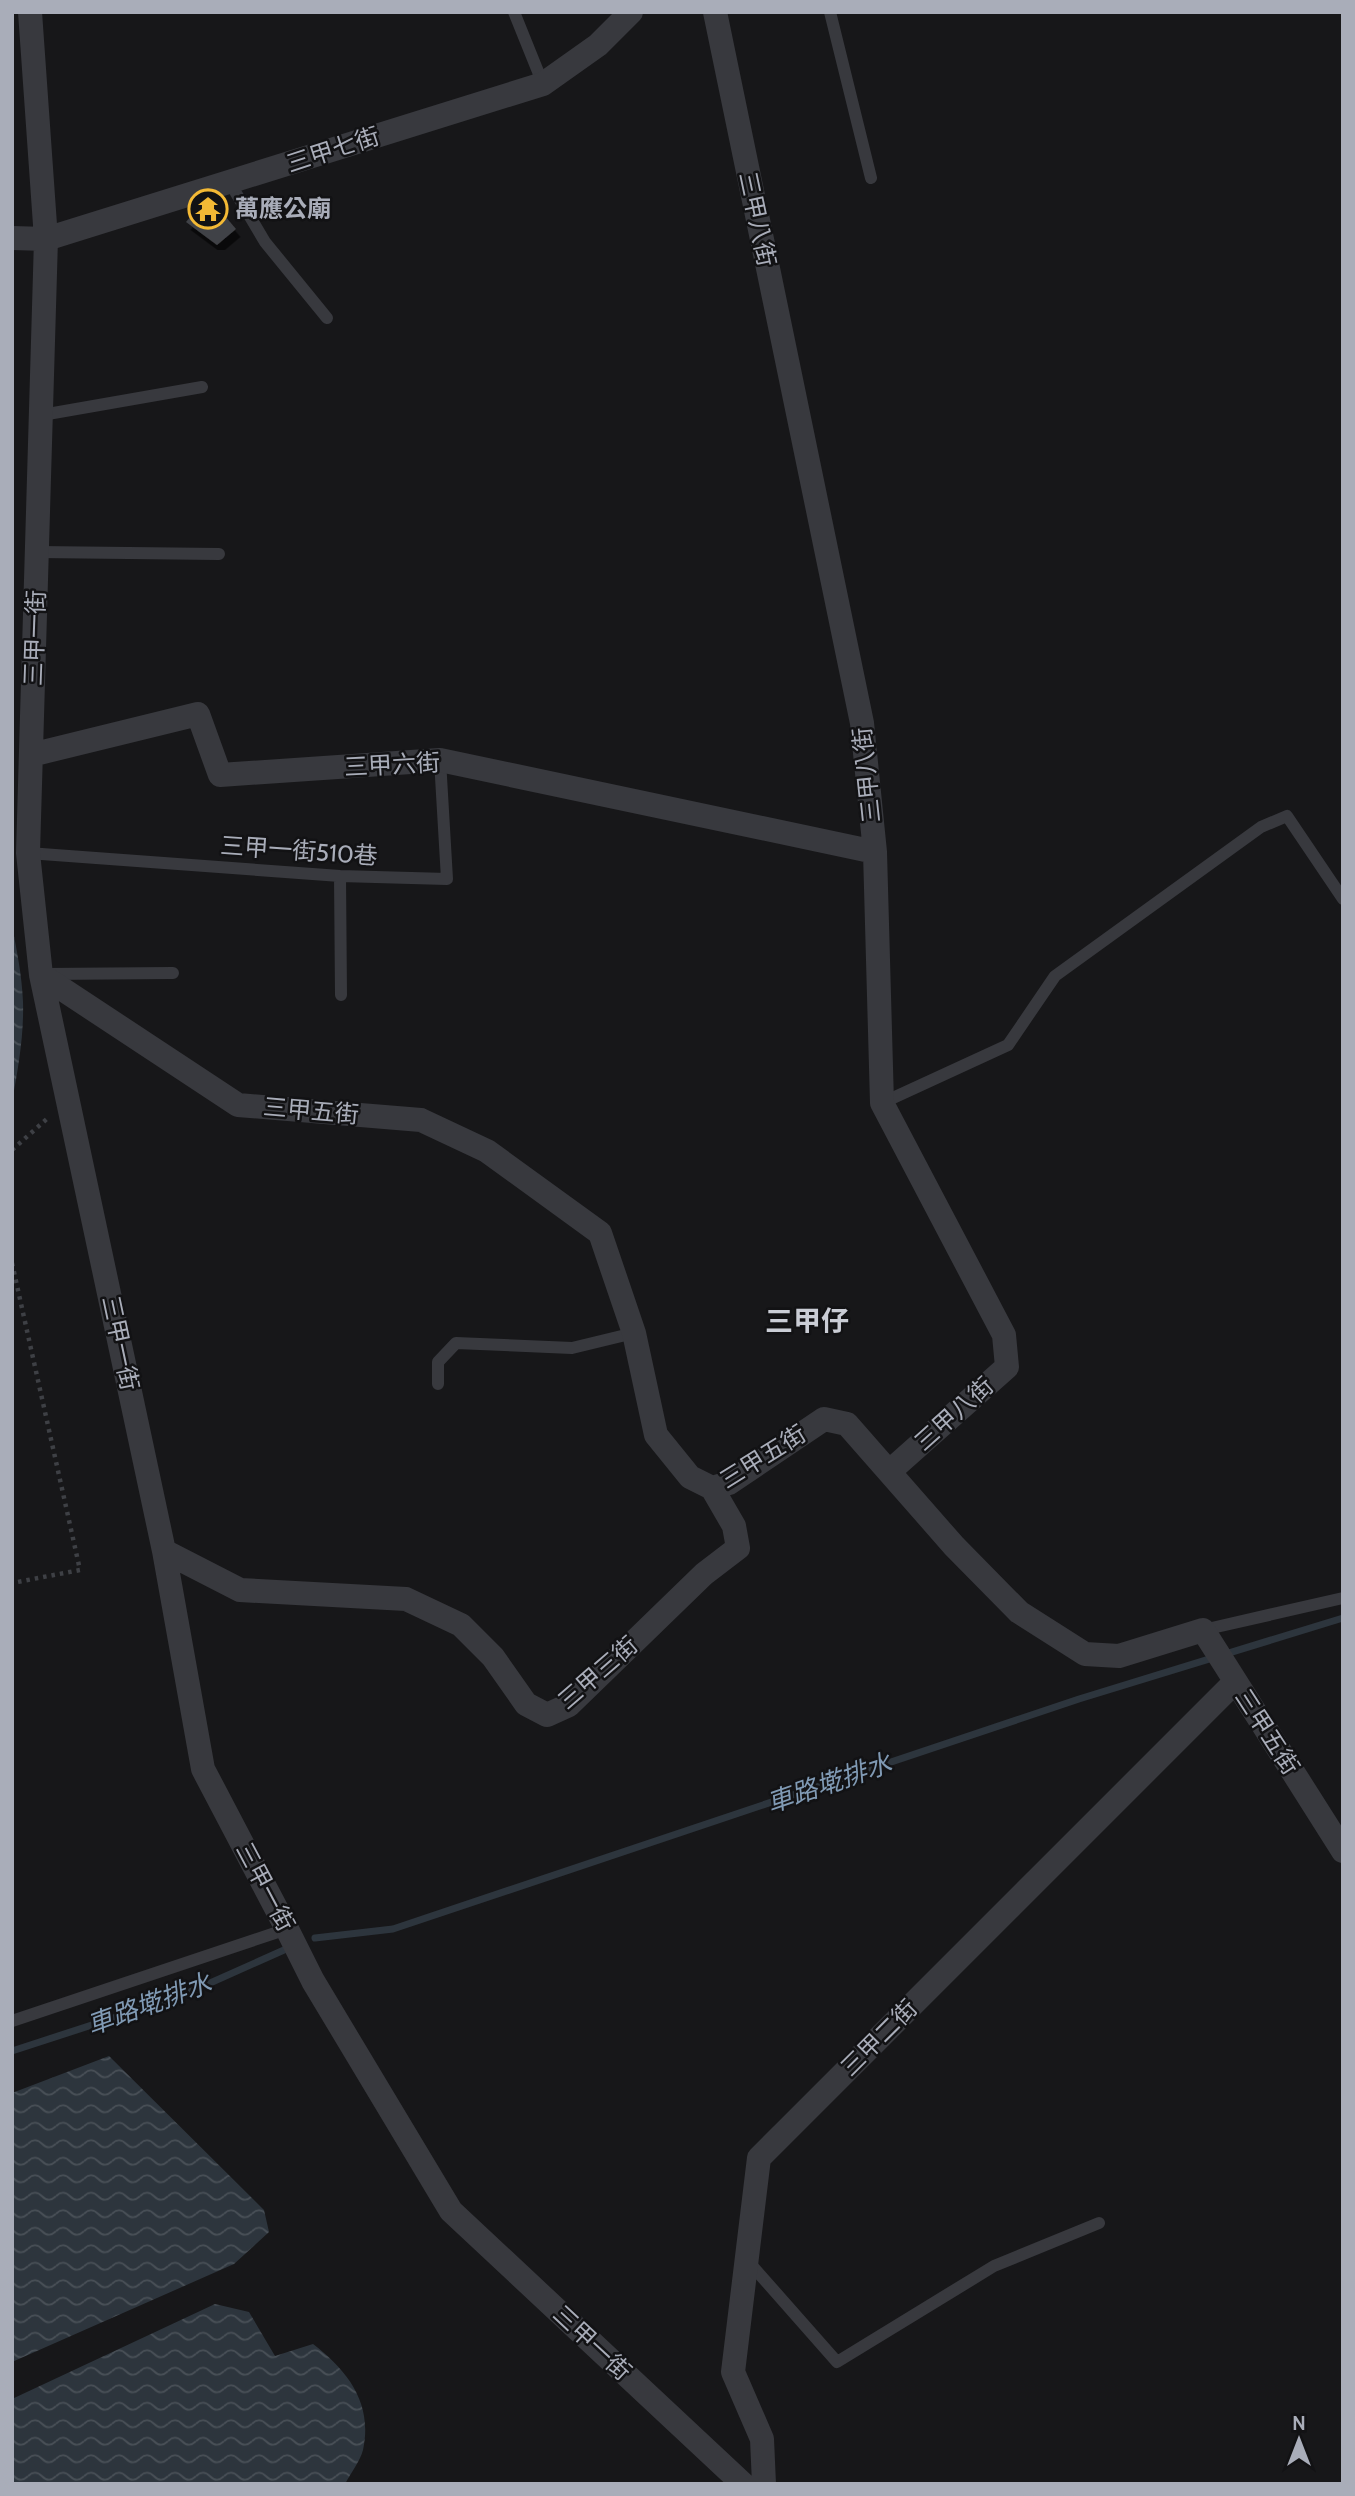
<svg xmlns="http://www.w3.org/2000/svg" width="1355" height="2496" font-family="Cabin,'Noto Sans TC',sans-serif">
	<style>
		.water { fill: url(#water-waves) }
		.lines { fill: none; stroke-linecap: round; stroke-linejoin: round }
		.stream { stroke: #2d353d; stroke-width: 7 }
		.building { fill: #414246; filter: url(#shadow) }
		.path { stroke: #3e4045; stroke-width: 4.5; stroke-dasharray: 3.5 5; stroke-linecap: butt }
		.lane { stroke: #38393e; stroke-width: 12 }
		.street { stroke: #38393e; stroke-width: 24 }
		.labels { text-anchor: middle; stroke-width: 5; stroke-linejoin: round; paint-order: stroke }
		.street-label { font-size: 24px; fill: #a9adb9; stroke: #121214 }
		.poi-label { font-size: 24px; font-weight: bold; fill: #a9adb9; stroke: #121214; text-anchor: start }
		.water-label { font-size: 26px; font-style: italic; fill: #809ab4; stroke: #121214 }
		.quarter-label { font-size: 28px; font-weight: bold; fill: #cacdd5; stroke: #121214 }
	</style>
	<defs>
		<pattern id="water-waves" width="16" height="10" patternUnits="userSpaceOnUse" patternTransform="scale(1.75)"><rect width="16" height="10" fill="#2d353d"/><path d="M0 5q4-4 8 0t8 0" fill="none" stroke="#495057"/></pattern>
		<filter id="shadow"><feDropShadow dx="4.5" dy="8" stdDeviation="0" flood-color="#0009"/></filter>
	</defs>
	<rect width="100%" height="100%" fill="#171719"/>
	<!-- water -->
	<path class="water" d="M12 926C17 951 22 976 23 1002 24 1036 18 1069 12 1102Z
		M109 2056 264 2210 269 2232 234 2264 12 2362V2093Z
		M215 2304 249 2312 275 2356 313 2344C348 2371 373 2403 363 2450 360 2461 351 2473 345 2484H12V2399Z"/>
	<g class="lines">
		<!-- stream -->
		<path class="stream" d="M315 1938 393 1929 1079 1699 1343 1618
			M12 2051 181 1996 284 1950"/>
	</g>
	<!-- building -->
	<path class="building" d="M208 196 236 229 217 245 186 222Z"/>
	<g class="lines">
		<!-- path -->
		<path class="path" d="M12 1150 49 1117
			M12 1263 80 1570 12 1583"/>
		<!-- lane -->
		<path class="lane" d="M514 12 543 84
			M830 12 871 178
			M230 183 265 242 327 318
			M42 415 202 387
			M38 552 219 554
			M28 853 340 876 447 879 440 760
			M340 876 341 995
			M45 974 173 973
			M882 1103 1008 1045 1055 976 1261 827 1287 816 1343 899
			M438 1384V1362L456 1343 572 1348 634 1333
			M1203 1630 1343 1598
			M12 2021 287 1929
			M747 2260 837 2362 994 2266 1099 2223"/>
		<!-- street -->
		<path class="street" d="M30 12 46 239 28 853 41 975 164 1551 203 1769 287 1929 313 1981 451 2211 743 2484
			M715 12 862 723 875 852 882 1103 1004 1335 1007 1367 890 1471
			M12 238 46 239 543 84 598 45 631 12
			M31 755 198 714 220 775 440 760 875 852
			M41 975 238 1105 421 1120 487 1151 600 1233 634 1333 656 1435 690 1477 712 1488 729 1483 824 1419 847 1424 954 1546 1019 1612 1085 1654 1119 1656 1203 1630 1343 1851
			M164 1551 240 1590 406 1599 461 1625 493 1657 526 1704 547 1715 569 1705 704 1574 738 1548 734 1526 712 1488
			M764 2484 762 2439 733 2372 759 2158 1235 1682"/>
	</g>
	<!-- icons -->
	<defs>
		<g id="temple-ring" transform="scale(2.0125)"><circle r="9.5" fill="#121214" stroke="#f3b935" stroke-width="1.5"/><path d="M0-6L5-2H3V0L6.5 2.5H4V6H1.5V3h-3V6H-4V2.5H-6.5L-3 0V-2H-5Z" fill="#f3b935"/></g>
	</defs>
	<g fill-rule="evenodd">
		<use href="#temple-ring" x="208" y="209"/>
	</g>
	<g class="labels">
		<!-- street labels -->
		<g class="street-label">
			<text transform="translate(333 150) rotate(-18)" y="8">三甲七街</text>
			<text transform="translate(757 219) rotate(78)" y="8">三甲八街</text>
			<text transform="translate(35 638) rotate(-88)" y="8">三甲一街</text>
			<text transform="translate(392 765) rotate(-3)" y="8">三甲六街</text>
			<text transform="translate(867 775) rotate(-96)" y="8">三甲八街</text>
			<text transform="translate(299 851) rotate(4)" y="8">三甲一街510巷</text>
			<text transform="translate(311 1111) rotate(5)" y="8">三甲五街</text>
			<text transform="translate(120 1343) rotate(78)" y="8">三甲一街</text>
			<text transform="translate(954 1414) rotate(-42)" y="8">三甲八街</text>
			<text transform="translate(763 1457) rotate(-32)" y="8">三甲五街</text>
			<text transform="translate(598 1673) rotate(-41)" y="8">三甲三街</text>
			<text transform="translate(1267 1732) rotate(57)" y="8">三甲五街</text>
			<text transform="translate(265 1887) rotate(62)" y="8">三甲一街</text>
			<text transform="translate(879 2038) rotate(-45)" y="8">三甲二街</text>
			<text transform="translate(592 2343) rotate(43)" y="8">三甲一街</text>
		</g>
		<!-- poi labels -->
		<g class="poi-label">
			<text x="235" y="217">萬應公廟</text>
		</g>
		<!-- water labels -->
		<g class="water-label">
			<text transform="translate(829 1783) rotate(-19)" y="9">車路墘排水</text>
			<text transform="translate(149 2004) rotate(-20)" y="9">車路墘排水</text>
		</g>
		<!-- quarter labels -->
		<g class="quarter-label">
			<text x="807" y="1331">三甲仔</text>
		</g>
	</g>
	<!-- border -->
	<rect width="1355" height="2496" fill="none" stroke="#a9adb9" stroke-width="28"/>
	<!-- north arrow -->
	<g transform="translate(1299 2440)" stroke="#121214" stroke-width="5" paint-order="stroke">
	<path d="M0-5L12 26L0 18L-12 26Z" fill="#a9adb9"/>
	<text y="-10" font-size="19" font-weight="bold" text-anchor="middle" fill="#a9adb9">N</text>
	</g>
</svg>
